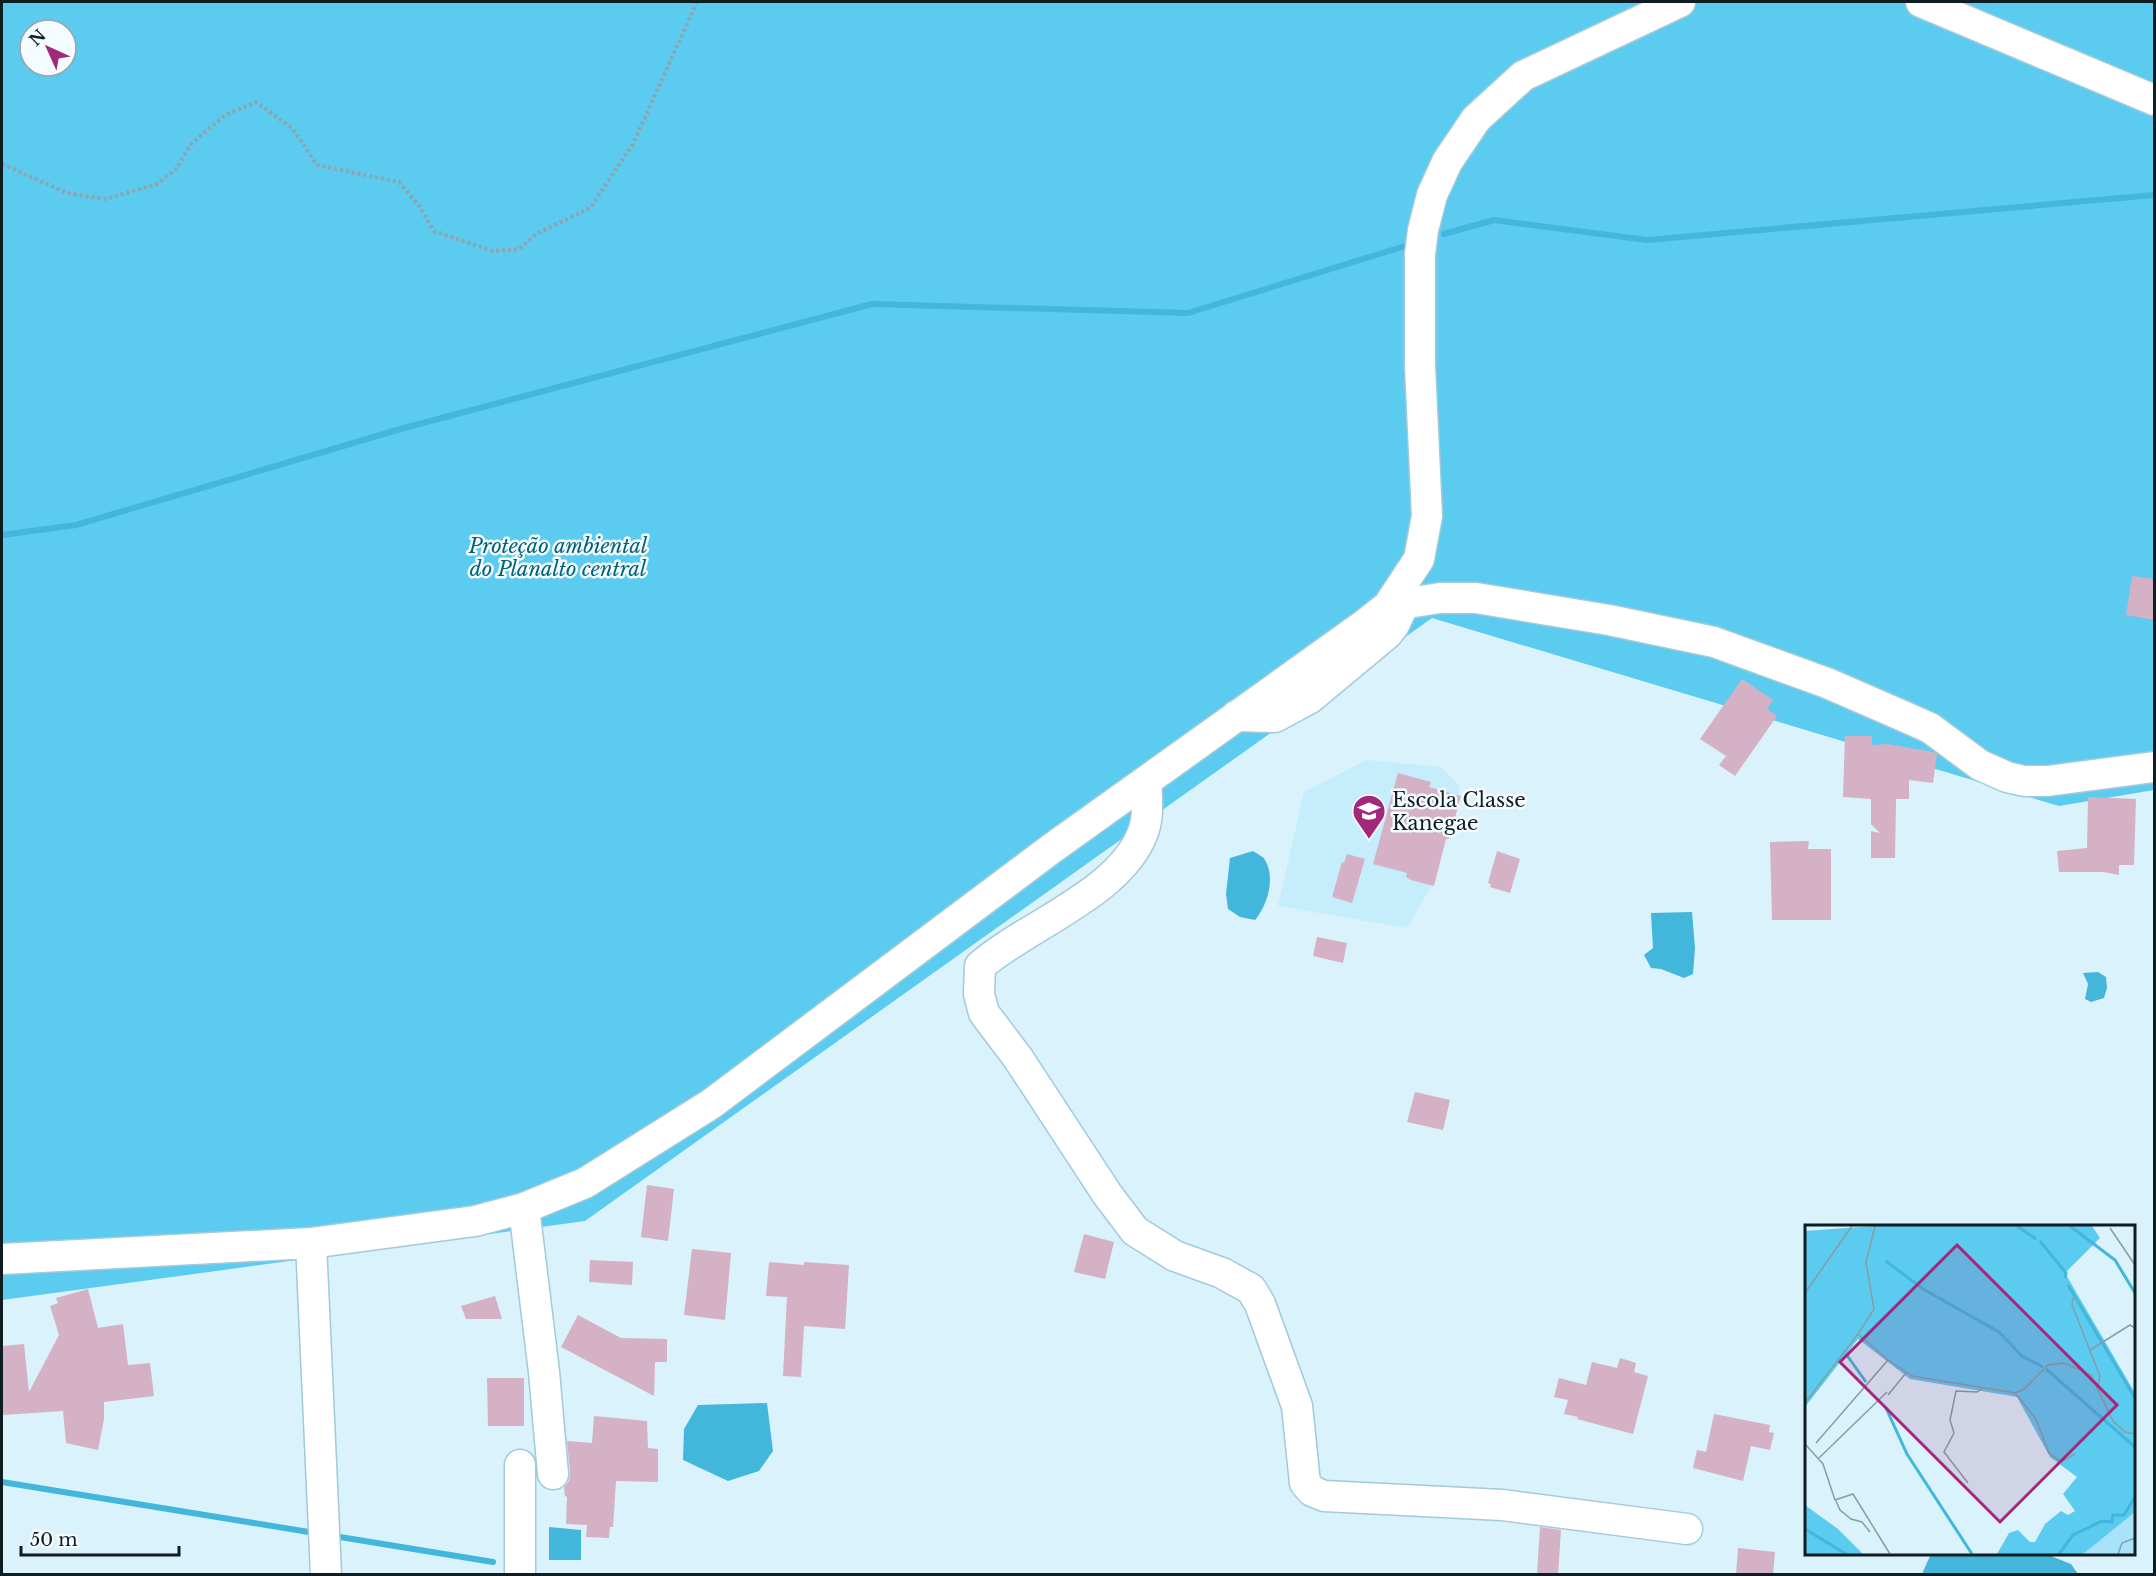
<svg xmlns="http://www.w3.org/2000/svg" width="2156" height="1576" font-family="'Libre Baskerville',serif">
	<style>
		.built { fill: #c6edfc }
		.forest { fill: #5bcbf0; fill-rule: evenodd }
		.water { fill: #43b6db }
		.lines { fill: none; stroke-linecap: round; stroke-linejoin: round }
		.stream { stroke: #43b6db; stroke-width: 6 }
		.building { fill: #d4b1c4 }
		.minor-casing { stroke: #a2cad9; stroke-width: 33 }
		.path { stroke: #8fa4ac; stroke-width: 4; stroke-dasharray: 3 3; stroke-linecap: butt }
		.minor { stroke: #fff; stroke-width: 30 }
		.labels { text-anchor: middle; stroke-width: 5; stroke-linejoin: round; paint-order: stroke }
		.park-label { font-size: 20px; font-style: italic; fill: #00627b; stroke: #f4fcff }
		.poi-label { font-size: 20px; fill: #0e1d22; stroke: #f4fcff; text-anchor: start }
		.inset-river { fill: none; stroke: #43b6db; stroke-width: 3 }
		.inset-road { fill: none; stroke: #889da4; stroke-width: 1.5 }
		.view { fill: #a3277a; fill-opacity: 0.15; stroke: #a3277a; stroke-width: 3 }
		.inset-edge { fill: none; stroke: #0e1d22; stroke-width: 3 }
	</style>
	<rect width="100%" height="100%" fill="#daf2fb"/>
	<!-- built -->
	<path class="built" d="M1366 760 1441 767 1460 787 1431 887 1407 928 1278 906 1304 792Z"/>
	<!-- forest -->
	<path class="forest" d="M2 2H2154V790L2059 806 1432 618 585 1221 2 1300ZM30 30H66V66H30Z"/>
	<!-- water -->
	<path class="water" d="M1253 851C1257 854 1263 856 1265 860 1276 878 1267 906 1255 920L1240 917 1228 909 1226 894 1230 858Z
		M1692 912 1695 948 1693 974 1684 978 1661 969 1651 968 1644 955 1653 948 1651 913Z
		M2098 972 2106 977 2107 988 2104 998 2091 1002 2085 999 2088 984 2083 973Z
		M767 1403 773 1451 759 1471 728 1481 683 1460 684 1429 698 1405Z
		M549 1527 581 1530V1560H549Z
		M1934 1554H2046L2071 1564 2078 1574H1922L1930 1556Z"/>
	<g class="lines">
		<!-- stream -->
		<path class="stream" d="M1444 234 1494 220 1647 240 2154 195
			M2 535 76 525 404 428 872 304 1188 313 1405 246
			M2 1482 315 1533
			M334 1536 493 1562"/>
	</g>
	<!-- building -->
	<path class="building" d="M2132 576 2154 579V620L2126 615Z
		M1742 679 1773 700 1767 709 1777 716 1735 776 1719 765 1726 756 1700 739Z
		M1845 736H1872V745L1887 744 1933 752 1937 754 1933 783 1909 780V799H1896L1895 858H1871V831L1880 833 1871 824V799L1843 797Z
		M1398 773 1431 782 1429 787 1461 796 1449 839H1446L1434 886 1411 880 1406 877 1407 873 1373 864Z
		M2088 797 2136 799 2134 865H2119V875L2103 872H2059L2057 851 2087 848Z
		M1809 841 1808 849H1831V920H1772L1770 842Z
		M1497 851 1520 859 1510 893 1490 887 1491 884 1488 883Z
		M1347 854 1365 859 1352 903 1332 897 1342 862 1344 863Z
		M1317 937 1347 943 1343 963 1313 956Z
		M1415 1092 1450 1100 1443 1130 1407 1122Z
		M647 1185 674 1189 668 1241 641 1237Z
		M1084 1234 1114 1242 1105 1279 1074 1272Z
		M692 1249 731 1253 725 1320 684 1315Z
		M590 1260 633 1262 632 1285 589 1282Z
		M769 1262 804 1265V1262L849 1265 845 1329 804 1326 801 1377 783 1376 787 1297 766 1296Z
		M88 1289 98 1328 123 1324 128 1365 150 1363 154 1396 104 1402V1419L98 1450 66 1443 63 1411 2 1415V1346L24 1344 29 1392 59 1335 50 1306 58 1303 56 1298Z
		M495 1296 502 1319H466L461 1306Z
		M578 1315 621 1338 667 1339V1362H655L654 1396 561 1347Z
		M1620 1358 1636 1363 1634 1372 1648 1376 1633 1434 1577 1419 1578 1417 1564 1414 1568 1400 1554 1397 1559 1378 1586 1385 1592 1362 1617 1368Z
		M487 1378H524V1426H488Z
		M1714 1414 1770 1425 1769 1432 1774 1433 1770 1450 1751 1446 1743 1481 1693 1468 1697 1450 1706 1452Z
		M594 1416 647 1421 648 1448 658 1449V1482L616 1481 613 1527H610L609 1538 586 1537 587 1525 566 1524 567 1497 565 1496 564 1487 569 1481 570 1472 567 1441 592 1443Z
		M1540 1527 1561 1530 1558 1575H1537Z
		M1738 1548 1775 1552 1773 1575H1736Z"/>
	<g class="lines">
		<!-- minor casing -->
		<g class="minor-casing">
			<path id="minor" d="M1921 2 2154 100
				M1388 606 1440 598H1476L1609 620 1714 642 1827 683 1903 716 1930 728 1980 765 2007 777 2024 781H2048L2154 767
				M1236 716 1275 717 1310 698 1387 634 1394 625 1404 604
				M1146 781C1147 798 1149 816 1143 832 1121 893 1027 925 980 966L979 994 984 1013 1018 1058 1107 1194 1135 1231 1175 1256 1222 1273 1251 1289 1260 1304 1297 1406 1305 1483 1312 1491 1324 1496 1502 1505 1687 1529
				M524 1208 544 1372 553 1474
				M311 1243 326 1574
				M2 1259 311 1243 475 1221 524 1208 585 1183 711 1104 1051 849 1364 625 1388 606 1419 559 1427 516 1420 366V254L1423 230 1432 195 1447 162 1476 119 1523 76 1680 2
				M520 1574V1465"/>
		</g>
		<!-- path -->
		<path class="path" d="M2 164 67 193 105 199 157 184 177 168 191 144 225 115 256 102 292 128 317 165 399 182 419 206 434 231 493 251 519 249 536 234 590 208 633 144 697 2"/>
		<!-- minor -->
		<use href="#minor" class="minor"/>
	</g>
	<!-- icons -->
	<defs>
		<g id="school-pin" transform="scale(1.725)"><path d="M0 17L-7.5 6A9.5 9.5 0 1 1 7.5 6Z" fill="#a3277a" stroke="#f4fcff"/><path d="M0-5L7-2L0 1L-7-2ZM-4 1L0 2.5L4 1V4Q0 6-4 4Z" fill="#fff"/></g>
	</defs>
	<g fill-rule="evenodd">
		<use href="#school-pin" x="1369" y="811"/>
	</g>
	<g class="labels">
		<!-- park labels -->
		<g class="park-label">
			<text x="558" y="553">Proteção ambiental<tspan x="558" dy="23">do Planalto central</tspan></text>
		</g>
		<!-- poi labels -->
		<g class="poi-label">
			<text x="1392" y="807">Escola Classe<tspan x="1392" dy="23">Kanegae</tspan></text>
		</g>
	</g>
	<!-- overview -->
	<g transform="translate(1805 1225)">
		<rect width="330" height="330" fill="#daf2fb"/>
		<path d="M330 287V329H278L311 299Z" fill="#a9e3f9"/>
		<path d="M68 1H287L295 13 260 48 330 168V287L278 329H192L204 308 213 305 225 317H230L240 299 256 286 263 290 270 286 258 269 272 252 245 232 212 172 105 154 53 114 0 182V6ZM0 280 33 304 58 329H0Z" fill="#5bcbf0"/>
		<path class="inset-river" d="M212 1 231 14M265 1 310 35 330 68M235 16 261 48 260 53M81 36 118 64 194 107 217 131 238 142M263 60 330 173M41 129 61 157M241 144 330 222M81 183 102 229 167 329M0 304 41 329M254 329 268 310 297 296 307 297 308 290H319L330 272"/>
		<path class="inset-road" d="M70 1 61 37 69 84 53 109 83 135 107 151 210 168 219 164 243 140 259 138 286 150 308 196 320 207 330 209M305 3 330 40M0 68 47 1M268 73 267 80 295 151 293 160M285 125 325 100 330 103M210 168 231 194 244 228 256 237 270 229M83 170 101 148M0 178 53 109M11 218 83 135M0 219 18 239 30 275 48 269 85 329M14 233 82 167M163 258 139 227 149 208 145 195 151 166 172 167 178 163M31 276 35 285 46 294 57 297 65 307M313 329 317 318 330 313"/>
		<path class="view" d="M152 20 312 180 195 297 35 137Z"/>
		<rect width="330" height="330" class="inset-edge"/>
	</g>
	<!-- border -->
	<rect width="2156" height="1576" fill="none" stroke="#0e1d22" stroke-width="6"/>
	<!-- north arrow -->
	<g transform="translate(48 48) rotate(315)"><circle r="28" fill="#f4fcff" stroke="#98a3a7" stroke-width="1.5"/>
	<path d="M0-4.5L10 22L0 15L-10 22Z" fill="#a3277a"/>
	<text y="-9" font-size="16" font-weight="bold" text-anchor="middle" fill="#0e1d22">N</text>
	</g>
	<!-- scale -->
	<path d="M21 1546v9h158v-9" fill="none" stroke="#0e1d22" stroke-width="3"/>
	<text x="30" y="1546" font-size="18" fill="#0e1d22" stroke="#f4fcff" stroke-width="4.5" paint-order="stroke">50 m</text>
</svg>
